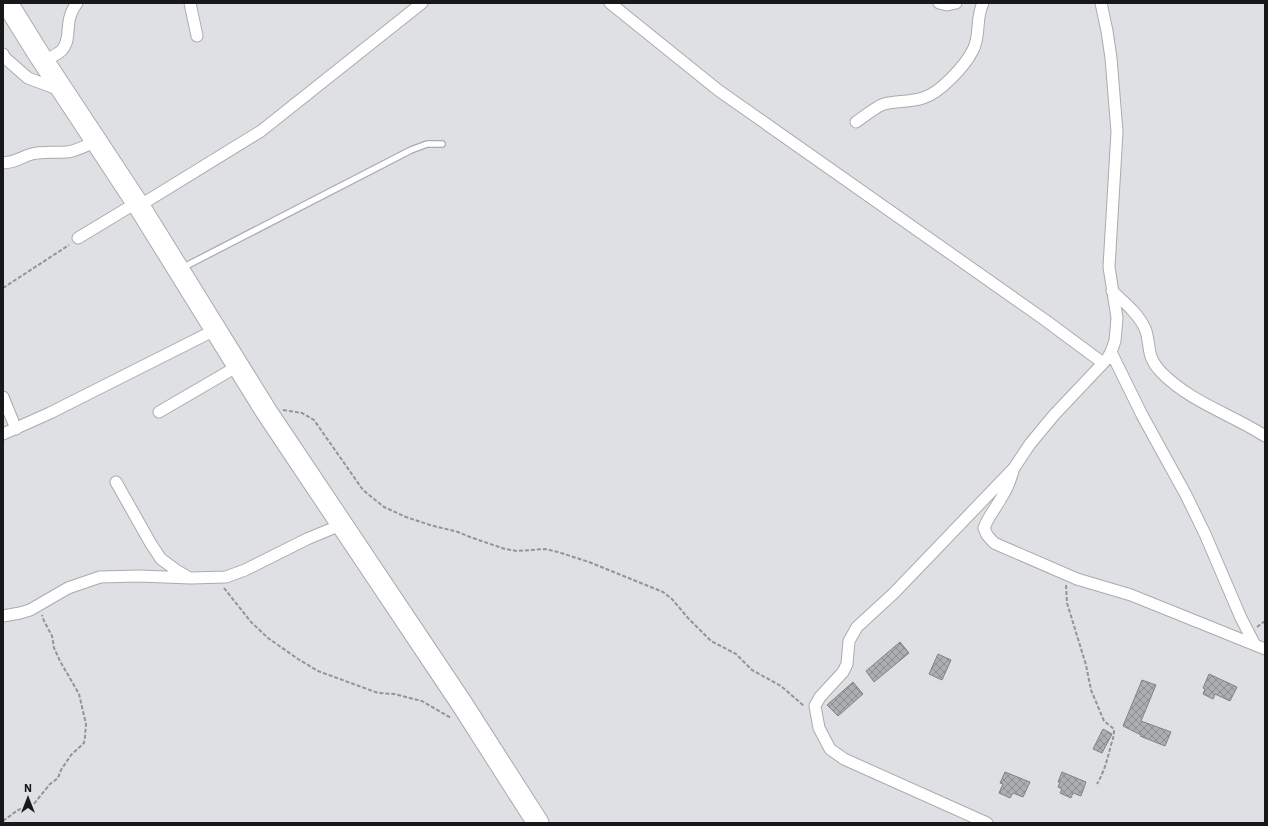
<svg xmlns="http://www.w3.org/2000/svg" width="1268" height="826" font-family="'IBM Plex Sans',sans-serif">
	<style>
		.building { fill: url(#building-cross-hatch); stroke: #808285 }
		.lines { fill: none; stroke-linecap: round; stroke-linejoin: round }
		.lane-casing { stroke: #a9abae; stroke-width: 8 }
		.street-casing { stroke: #a9abae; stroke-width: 13 }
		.highway-casing { stroke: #a9abae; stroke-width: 23 }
		.path { stroke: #929496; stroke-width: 2; stroke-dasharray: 4 2; stroke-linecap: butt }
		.lane { stroke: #fff; stroke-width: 5.5 }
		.street { stroke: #fff; stroke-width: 11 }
		.highway { stroke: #fff; stroke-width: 21 }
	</style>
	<defs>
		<pattern id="building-cross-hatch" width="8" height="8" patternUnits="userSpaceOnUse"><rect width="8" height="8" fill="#acafb1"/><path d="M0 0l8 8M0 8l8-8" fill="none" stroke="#8b8d8f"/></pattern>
	</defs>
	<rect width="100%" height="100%" fill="#dee0e3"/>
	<!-- building -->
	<path class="building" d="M900 642 909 653 874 682 866 671Z
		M938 654 951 660 942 680 929 674Z
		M1209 674 1237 687 1230 701 1215 694 1213 699 1203 694 1205 689 1203 688Z
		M1142 680 1156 685 1141 721 1171 732 1165 746 1140 736 1141 735 1123 726Z
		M853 682 863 694 838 716 827 705Z
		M1103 729 1112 734 1102 753 1093 749Z
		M1005 772 1030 782 1023 797 1013 793 1010 798 999 793 1003 784 1000 783Z
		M1062 772 1086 782 1081 796 1073 793 1071 798 1060 793 1062 789 1058 787 1060 782H1058Z"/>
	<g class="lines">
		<!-- lane casing -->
		<g class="lane-casing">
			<path id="lane" d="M182 268 411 150 427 144H442"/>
		</g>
		<!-- street casing -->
		<g class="street-casing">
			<path id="street" d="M190 3 197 36
				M610 3 718 90 1045 320 1103 363
				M939 3 947 5 956 3
				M3 54 5 58 28 78 60 90
				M43 62C49 58 57 55 62 50 71 40 66 25 71 14 72 10 75 6 77 3
				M856 122C862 118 877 106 884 104 897 101 910 102 923 98 940 93 965 66 973 50 981 35 975 19 983 3
				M3 163C18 162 20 157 32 154 44 151 55 153 67 152 77 151 87 145 96 141
				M139 206 261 131 422 3
				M78 238 136 203
				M1112 291C1124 302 1140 315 1146 331 1151 348 1146 356 1161 372 1190 402 1231 414 1265 436
				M1111 352 1142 415 1186 495 1205 534 1241 618 1255 645
				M3 397 16 429
				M159 412 238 366
				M3 434 50 413 215 330
				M1013 471C1010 482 1006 491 1000 500 994 511 989 515 984 528L987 535 994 543 1077 579 1131 595 1265 649
				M116 482 151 544 161 559 176 570 188 577
				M3 616 20 613 30 610 68 588 100 577 139 576 191 578 226 577 245 570 307 539 343 524
				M987 823 844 759 830 749 819 728 815 706 820 697 843 672 847 664 849 641 857 627 894 593 1014 468 1030 444 1054 415 1107 359 1111 352 1115 341 1117 318 1109 267 1117 132 1111 58 1107 31 1101 3"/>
		</g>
		<!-- highway casing -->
		<g class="highway-casing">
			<path id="highway" d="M7 3 38 53 139 206 266 411 462 704 538 823"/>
		</g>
		<!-- path -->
		<path class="path" d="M3 288 69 245
			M283 410 302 413 314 420 363 490 384 507 406 517 430 525 458 532 470 537 505 549 517 551 545 549 558 552 589 562 663 592 672 599 688 618 711 641 736 654 752 670 781 686 804 706
			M1066 585 1067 603 1086 665 1091 690 1104 721 1114 729C1114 736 1113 739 1111 745 1107 760 1105 770 1097 784
			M224 588 251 622 268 638 298 659 318 671 378 693 394 694 422 701 451 718
			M1257 627 1265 621
			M3 821 18 810 33 805 50 784 58 778 61 770 71 755 84 743 85 737 86 724 79 694 60 661 54 648 52 636 44 621 42 615"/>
		<!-- lane -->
		<use href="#lane" class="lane"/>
		<!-- street -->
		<use href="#street" class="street"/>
		<!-- highway -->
		<use href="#highway" class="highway"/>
	</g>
	<!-- border -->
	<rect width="1268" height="826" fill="none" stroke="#171819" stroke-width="8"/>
	<!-- north arrow -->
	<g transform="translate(28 798)" stroke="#dee0e3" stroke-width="3" paint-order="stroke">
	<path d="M0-3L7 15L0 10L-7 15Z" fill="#171819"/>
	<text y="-6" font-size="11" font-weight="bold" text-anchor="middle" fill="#171819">N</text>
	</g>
</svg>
